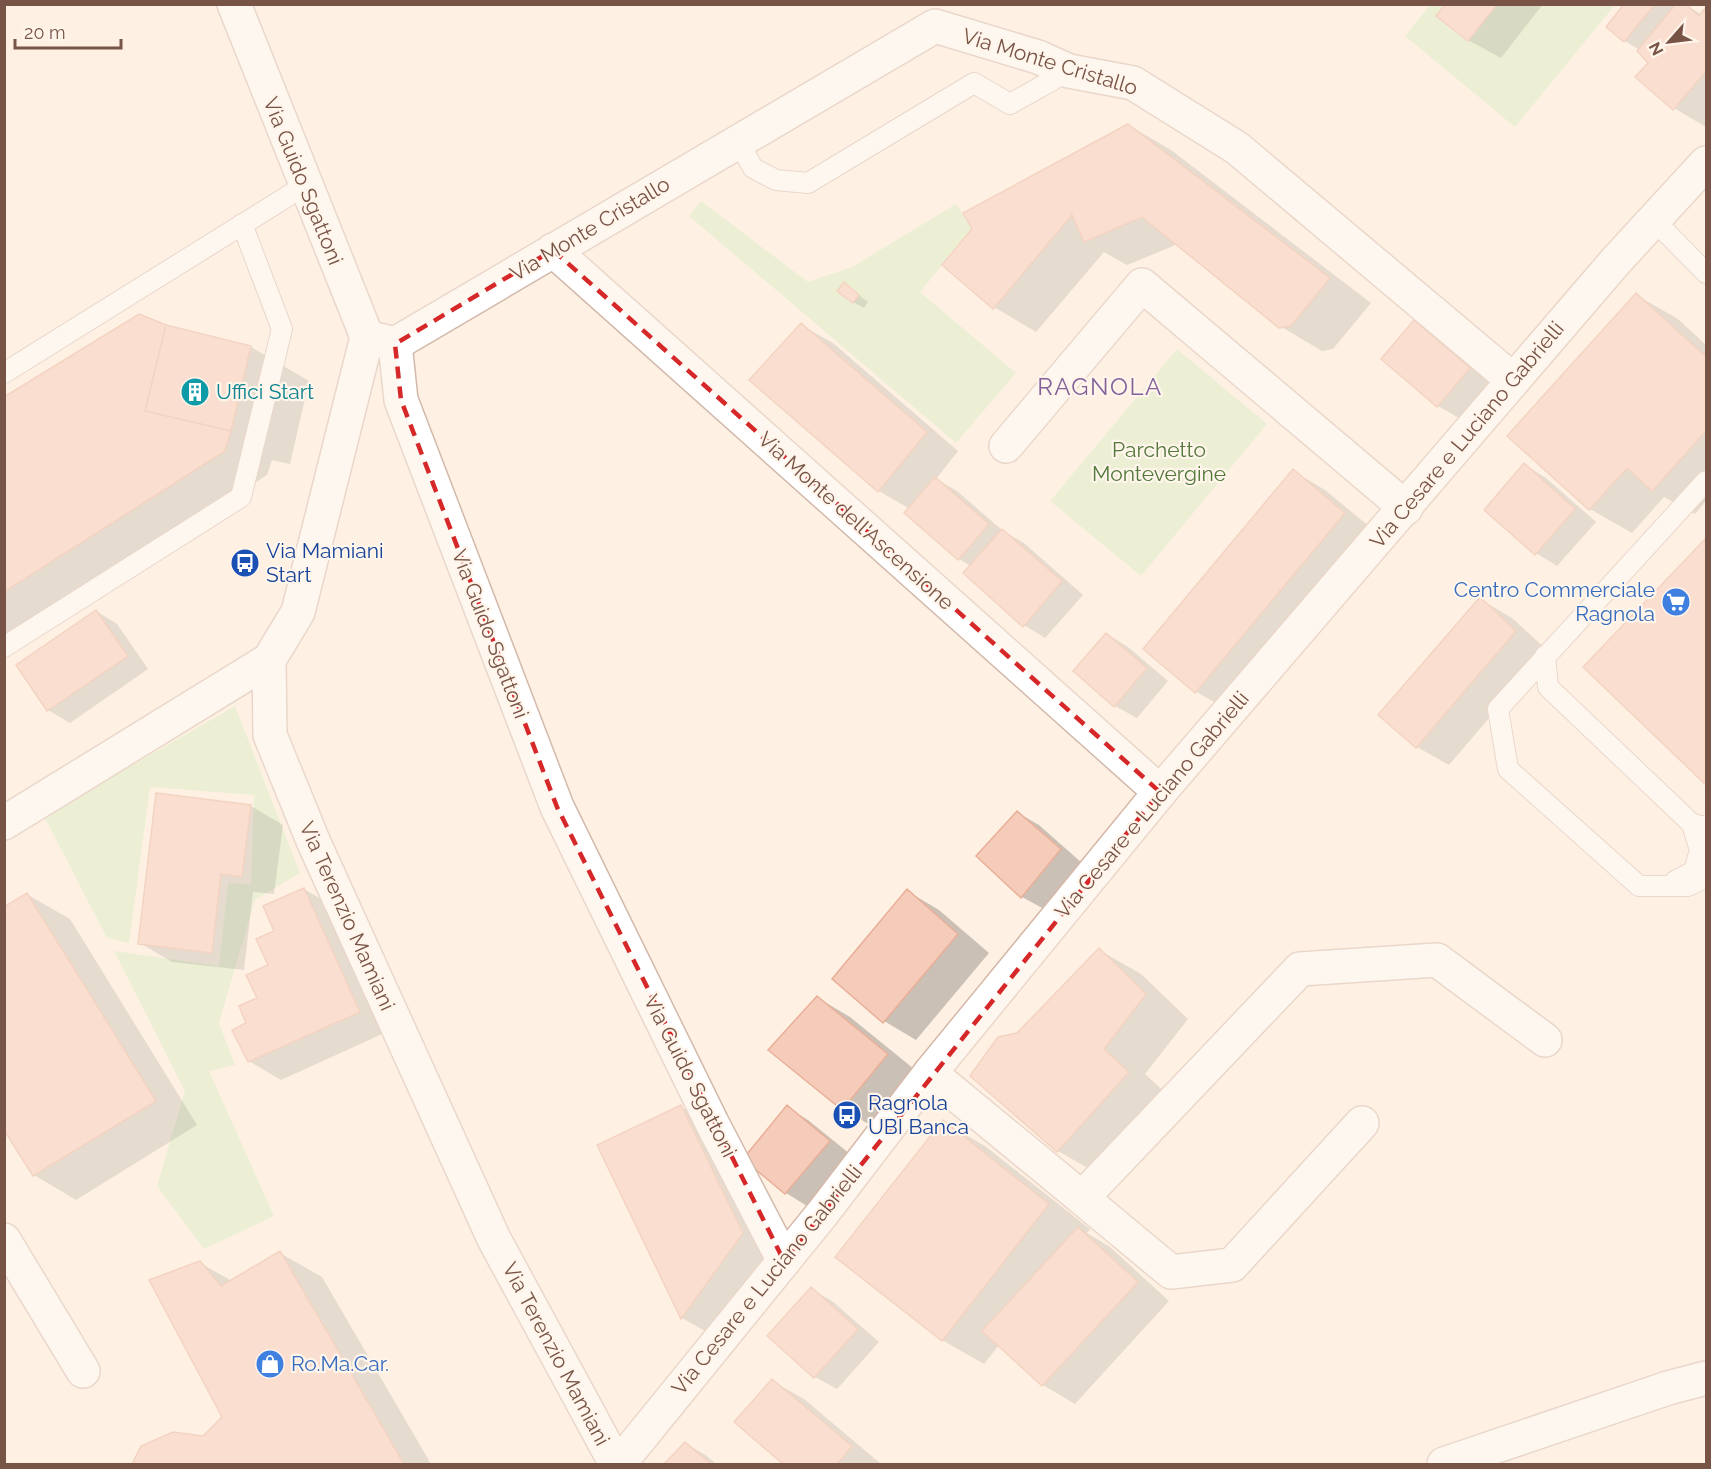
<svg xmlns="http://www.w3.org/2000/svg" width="1711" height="1469" font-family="Raleway,sans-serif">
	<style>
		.green { fill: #d7edc0 }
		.shadow { fill: #0003 }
		.building { fill: #f5cbb9; stroke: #e9af98; stroke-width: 1.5 }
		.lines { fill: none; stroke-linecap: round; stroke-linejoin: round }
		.service-casing { stroke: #d2b9ab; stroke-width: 22 }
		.minor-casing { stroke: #d2b9ab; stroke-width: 36 }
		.tertiary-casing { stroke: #d2b9ab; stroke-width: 36 }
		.secondary-casing { stroke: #d6b8a8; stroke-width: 36 }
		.service { stroke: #fff; stroke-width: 20 }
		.minor { stroke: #fff; stroke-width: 33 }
		.tertiary { stroke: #fff; stroke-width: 33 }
		.secondary { stroke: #fff; stroke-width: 33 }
		.marked { fill: none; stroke: #d62828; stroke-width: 4.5; stroke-dasharray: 12 8; stroke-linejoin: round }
		.labels { text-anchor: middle; stroke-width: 4.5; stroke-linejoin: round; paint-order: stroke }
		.street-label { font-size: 21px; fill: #785447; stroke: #fff5eb }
		.culture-label { font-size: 21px; fill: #0d838f; stroke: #fff5eb; text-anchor: start }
		.park-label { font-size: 21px; fill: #53793c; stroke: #fff5eb }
		.transit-label { font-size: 21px; fill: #164399; stroke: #fff5eb; text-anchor: start }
		.shop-label { font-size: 21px; fill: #366cbe; stroke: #fff5eb; text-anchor: end }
		.quarter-label { font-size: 24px; letter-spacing: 1.5px; fill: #83629c; stroke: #fff5eb }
	</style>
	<rect width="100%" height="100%" fill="#fef1e3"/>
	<!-- green -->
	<path class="green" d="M1430 5H1615L1515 127 1405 36Z
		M701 201 808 282 852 267 956 204 972 229 920 292 1016 373 956 443 689 216Z
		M1177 349 1267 424 1141 576 1050 501Z
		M235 706 300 873 255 900 219 1023 235 1065 209 1071 274 1216 204 1249 157 1186 185 1091 114 951 219 966 228 883 251 884 254 795 150 787 129 943 107 938 44 816Z"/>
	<!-- shadow -->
	<path class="shadow" d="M1448 4H1543L1501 58 1468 40Z
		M1626 4H1685L1702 15 1706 9V127L1674 108 1650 63 1640 50 1625 41Z
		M1128 125 1171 150 1371 303 1333 349 1322 351 1280 326 1178 244 1127 265 1104 252 1036 332 994 307Z
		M844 284 868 302 864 308 853 302Z
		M1636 295 1678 319 1706 345V501L1695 514 1664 497 1632 533 1590 509Z
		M1414 322 1436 335 1490 381 1459 418 1438 406Z
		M801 325 833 343 958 451 936 479 957 491 1003 531 1024 543 1083 595 1045 638 1024 625 971 566 959 559 910 509 879 491 751 380Z
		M165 326 251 347 309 381 290 464 272 460 267 475 4 643V399Z
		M1525 465 1546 478 1596 522 1557 566 1536 553Z
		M1293 471 1325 490 1376 532 1228 710 1195 691Z
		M1706 540V783L1585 667Z
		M1480 599 1512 618 1547 650 1449 765 1417 747Z
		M96 611 117 624 148 669 70 723 48 710 18 665Z
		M1107 634 1128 647 1168 681 1137 718 1115 706Z
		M251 806 283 825 274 894 253 892 244 970 172 962 140 943Z
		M1018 813 1039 825 1082 863 1044 909 1022 897Z
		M304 889 336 908 391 1030 281 1080 249 1061 248 1024 270 966 276 932Z
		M907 891 939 910 989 953 916 1040 884 1021Z
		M28 895 70 919 197 1125 76 1200 34 1175 4 1127Z
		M1099 950 1141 974 1188 1019 1145 1074 1170 1097 1100 1175 1058 1151 972 1076 1018 1035Z
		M818 998 850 1017 919 1073 875 1128 843 1109 770 1050Z
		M681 1107 713 1125 774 1252 714 1336 682 1318 599 1146Z
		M787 1107 808 1120 850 1154 807 1206 786 1193 745 1159Z
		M943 1122 985 1146 1090 1229 1087 1233 1110 1247 1169 1301 1075 1404 1043 1385 999 1345 984 1364 942 1340Z
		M280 1253 322 1277 431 1464H134L142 1447 203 1438 224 1418 200 1263 232 1281Z
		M811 1289 832 1301 879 1342 837 1389 815 1377 769 1336Z
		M772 1381 804 1399 881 1464H785L736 1422Z
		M685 1443 707 1456 716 1464H666Z"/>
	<!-- building -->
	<path class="building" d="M1446 4H1497L1468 41 1436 16Z
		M1624 4H1655L1624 42 1606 27Z
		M1676 4H1685L1699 16 1706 7V71L1673 110 1635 77 1648 63 1637 51Z
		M1128 124 1330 278 1291 326 1279 328 1142 217 1084 242 1072 215 993 309 942 265 972 229 963 213Z
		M844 282 859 295 853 303 837 291Z
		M1636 293 1706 357V431L1652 491 1627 468 1589 510 1507 436Z
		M139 314 166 325 145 411 231 431 225 451 4 592V397Z
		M1414 320 1470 368 1437 407 1381 359Z
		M801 323 927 432 878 492 749 380Z
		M166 325 251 346 231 431 145 411Z
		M1524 463 1575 509 1535 555 1484 510Z
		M1293 469 1345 513 1195 693 1143 649Z
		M935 477 989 524 958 560 904 513Z
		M1002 529 1062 581 1023 627 963 573Z
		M1706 538V785L1583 667Z
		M1480 597 1516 631 1416 748 1378 715Z
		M96 610 128 656 47 711 16 665Z
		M1106 633 1147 668 1114 707 1073 671Z
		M156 793 251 805 242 877 221 874 212 953 138 944Z
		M1017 811 1061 849 1021 898 976 856Z
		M304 888 360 1012 248 1062 232 1030 246 1023 239 1006 257 998 246 975 268 965 256 939 274 931 263 906Z
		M907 889 958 934 883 1023 832 979Z
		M27 893 156 1101 33 1176 4 1130V907Z
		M1099 948 1146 994 1104 1049 1129 1072 1057 1152 970 1076 998 1037 1017 1033Z
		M817 996 888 1054 842 1110 768 1050Z
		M681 1105 743 1233 681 1319 597 1145Z
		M787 1105 830 1141 785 1194 743 1159Z
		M943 1120 1049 1204 942 1341 835 1257Z
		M1078 1227 1138 1282 1042 1386 982 1331Z
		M280 1251 404 1464H132L141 1446 173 1432 203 1436 222 1417 149 1280 200 1261 221 1286Z
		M811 1287 858 1329 814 1378 767 1336Z
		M772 1379 852 1446 837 1464H783L734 1422Z
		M685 1442 711 1464H664Z"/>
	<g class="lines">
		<!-- service casing -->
		<g class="service-casing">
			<path id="service" d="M738 141 753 168 776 180 808 183 974 83 1010 104 1069 71
				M1653 219 1706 273
				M4 373 304 186
				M1706 481 1498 709 1508 769 1639 886H1688L1706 877
				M4 647 241 497 282 329 242 224
				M1545 656 1548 687 1692 824 1706 827
				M1675 881 1694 871 1700 850 1692 824"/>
		</g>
		<!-- minor casing -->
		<g class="minor-casing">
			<path id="minor" d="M553 250 1160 792
				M375 339 395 344 401 400 557 807 712 1123 784 1261
				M395 344 935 26 1038 57 1069 71 1133 83 1237 148 1513 380
				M1006 446 1142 285 1406 508
				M4 823 269 660
				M930 1073 1082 1198 1300 969 1437 960 1545 1040
				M1082 1198 1171 1272 1232 1265 1362 1123
				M4 1240 83 1371
				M1444 1464 1668 1388 1706 1378"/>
		</g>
		<!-- tertiary casing -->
		<g class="tertiary-casing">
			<path id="tertiary" d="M234 4 367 337 298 612 269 660 270 735 314 843 494 1239 616 1464"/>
		</g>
		<!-- secondary casing -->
		<g class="secondary-casing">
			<path id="secondary" d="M619 1464 822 1214 930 1073 1160 792 1615 262 1706 163"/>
		</g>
		<!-- service -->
		<use href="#service" class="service"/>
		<!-- minor -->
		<use href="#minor" class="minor"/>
		<!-- tertiary -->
		<use href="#tertiary" class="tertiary"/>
		<!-- secondary -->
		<use href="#secondary" class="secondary"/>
	</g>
	<!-- marked area -->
	<path d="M0 0H1711V1469H0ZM553 250 1160 792 784 1261 557 807 401 400 395 344Z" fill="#fef1e3" fill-opacity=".55" fill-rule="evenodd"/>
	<path class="marked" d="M553 250 1160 792 784 1261 557 807 401 400 395 344Z"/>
	<!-- icons -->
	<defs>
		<g id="building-disc" transform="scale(1.5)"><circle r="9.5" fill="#0f9aa8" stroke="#fff5eb"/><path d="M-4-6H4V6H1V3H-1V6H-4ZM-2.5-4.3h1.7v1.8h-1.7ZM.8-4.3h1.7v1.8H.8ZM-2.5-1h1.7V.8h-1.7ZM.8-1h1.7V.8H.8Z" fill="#fff"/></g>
		<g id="bus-disc" transform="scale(1.5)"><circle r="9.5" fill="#1a4fb4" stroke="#fff5eb"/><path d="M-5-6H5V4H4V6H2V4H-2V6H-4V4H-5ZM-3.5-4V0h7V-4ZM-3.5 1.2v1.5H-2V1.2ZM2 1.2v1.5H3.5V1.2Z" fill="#fff"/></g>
		<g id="supermarket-disc" transform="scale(1.5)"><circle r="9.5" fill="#3f7fe0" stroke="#fff5eb"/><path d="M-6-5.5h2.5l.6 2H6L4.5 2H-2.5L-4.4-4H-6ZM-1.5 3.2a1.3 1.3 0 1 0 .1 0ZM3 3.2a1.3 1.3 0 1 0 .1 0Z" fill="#fff"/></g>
		<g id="shop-disc" transform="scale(1.5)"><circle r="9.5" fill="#3f7fe0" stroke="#fff5eb"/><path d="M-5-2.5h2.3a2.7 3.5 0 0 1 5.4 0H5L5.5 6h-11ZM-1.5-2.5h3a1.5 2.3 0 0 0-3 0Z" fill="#fff"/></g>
	</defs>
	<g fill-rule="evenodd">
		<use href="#building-disc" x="195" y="392"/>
		<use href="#bus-disc" x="245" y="563"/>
		<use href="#supermarket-disc" x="1676" y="602"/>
		<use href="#bus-disc" x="847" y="1115"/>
		<use href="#shop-disc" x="270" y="1364"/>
	</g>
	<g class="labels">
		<!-- street labels -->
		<g class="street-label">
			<text transform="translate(1050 62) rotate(17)" y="7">Via Monte Cristallo</text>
			<text transform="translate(303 181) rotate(68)" y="7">Via Guido Sgattoni</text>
			<text transform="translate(590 229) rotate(-31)" y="7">Via Monte Cristallo</text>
			<text transform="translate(1467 435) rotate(-50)" y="7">Via Cesare e Luciano Gabrielli</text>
			<text transform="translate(856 521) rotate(42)" y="7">Via Monte dell'Ascensione</text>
			<text transform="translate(490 634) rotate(69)" y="7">Via Guido Sgattoni</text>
			<text transform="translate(1152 805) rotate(-50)" y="7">Via Cesare e Luciano Gabrielli</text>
			<text transform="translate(347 916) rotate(66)" y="7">Via Terenzio Mamiani</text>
			<text transform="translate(690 1076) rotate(63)" y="7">Via Guido Sgattoni</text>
			<text transform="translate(767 1280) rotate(-51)" y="7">Via Cesare e Luciano Gabrielli</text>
			<text transform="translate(556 1354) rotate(62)" y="7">Via Terenzio Mamiani</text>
		</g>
		<!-- culture labels -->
		<g class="culture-label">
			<text x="216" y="399">Uffici Start</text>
		</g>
		<!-- park labels -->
		<g class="park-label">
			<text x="1159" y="457">Parchetto<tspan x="1159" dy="24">Montevergine</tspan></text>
		</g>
		<!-- transit labels -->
		<g class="transit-label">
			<text x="266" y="558">Via Mamiani<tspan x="266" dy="24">Start</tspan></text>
			<text x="868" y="1110">Ragnola<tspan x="868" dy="24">UBI Banca</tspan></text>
		</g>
		<!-- shop labels -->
		<g class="shop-label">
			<text x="1655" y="597">Centro Commerciale<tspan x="1655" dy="24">Ragnola</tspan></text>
			<text x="291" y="1371" text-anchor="start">Ro.Ma.Car.</text>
		</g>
		<!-- quarter labels -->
		<g class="quarter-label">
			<text x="1100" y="395">RAGNOLA</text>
		</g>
	</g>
	<!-- border -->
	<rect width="1711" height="1469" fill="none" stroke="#785447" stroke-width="12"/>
	<!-- north arrow -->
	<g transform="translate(1669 42) rotate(242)" stroke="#fff5eb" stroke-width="4.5" paint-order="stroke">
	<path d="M0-4.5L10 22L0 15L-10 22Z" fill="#785447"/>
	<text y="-9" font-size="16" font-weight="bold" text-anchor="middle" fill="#785447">N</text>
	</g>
	<!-- scale -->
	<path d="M15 39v9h106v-9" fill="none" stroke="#785447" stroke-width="3"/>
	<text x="24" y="39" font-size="18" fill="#785447" stroke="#fff5eb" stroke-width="4.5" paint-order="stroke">20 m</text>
</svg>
